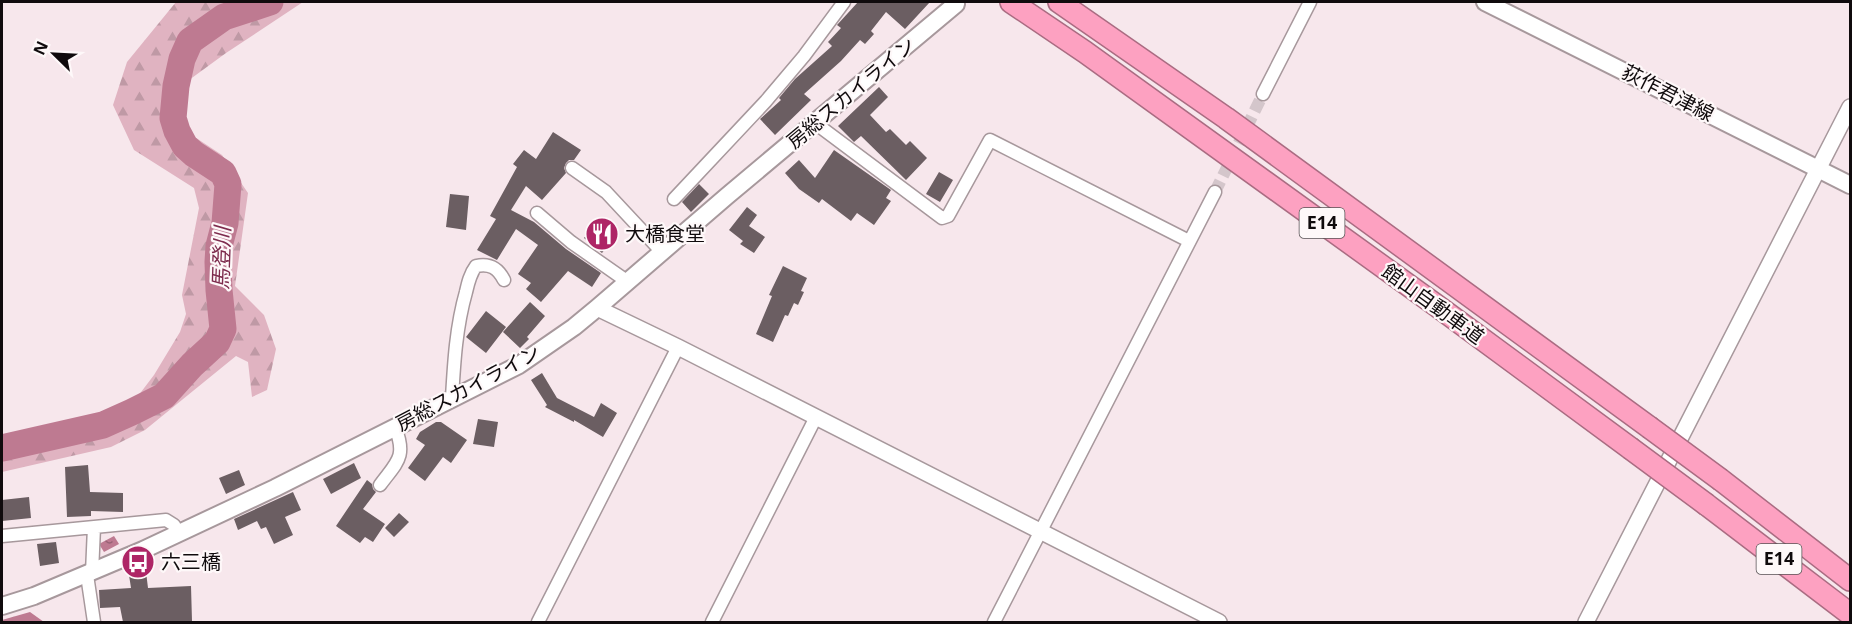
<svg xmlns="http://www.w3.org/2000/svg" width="1852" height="624" font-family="'Noto Sans','Noto Sans JP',sans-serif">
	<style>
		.forest { fill: url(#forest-firs) }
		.water { fill: url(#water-ripples) }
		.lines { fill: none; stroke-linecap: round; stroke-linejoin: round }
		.river { stroke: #be7a91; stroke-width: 27 }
		.building { fill: #6b5e62 }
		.minor-tunnel { stroke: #d4c6cb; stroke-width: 12; stroke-dasharray: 12 6; stroke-linecap: butt }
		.minor-casing { stroke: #a7989c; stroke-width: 15 }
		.tertiary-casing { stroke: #a7989c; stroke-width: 18 }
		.secondary-casing { stroke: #a7989c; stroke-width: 20 }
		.motorway-casing { stroke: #aa6c82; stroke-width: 24 }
		.minor { stroke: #fff; stroke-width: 12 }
		.tertiary { stroke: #fff; stroke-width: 15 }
		.secondary { stroke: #fff; stroke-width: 16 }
		.motorway { stroke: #fda1c1; stroke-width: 21 }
		.motorway-bridge-casing { stroke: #aa6c82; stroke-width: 24; stroke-linecap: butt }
		.motorway-bridge { stroke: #fda1c1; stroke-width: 21 }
		.labels { text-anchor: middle; stroke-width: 4.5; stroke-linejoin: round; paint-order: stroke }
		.shield { fill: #fef8f9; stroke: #575254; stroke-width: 1.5 }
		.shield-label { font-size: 18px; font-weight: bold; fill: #100b0d }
		.street-label { font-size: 20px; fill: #100b0d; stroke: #fef8f9 }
		.poi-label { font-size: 20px; fill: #100b0d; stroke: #fef8f9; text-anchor: start }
		.water-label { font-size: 21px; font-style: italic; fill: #7d2b4d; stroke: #fef8f9 }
	</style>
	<defs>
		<pattern id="forest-firs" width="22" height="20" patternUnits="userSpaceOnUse" patternTransform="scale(1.5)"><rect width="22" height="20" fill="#e0b3c1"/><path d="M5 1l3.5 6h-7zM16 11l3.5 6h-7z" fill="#bf99a5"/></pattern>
		<pattern id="water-ripples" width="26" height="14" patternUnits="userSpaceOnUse" patternTransform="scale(1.5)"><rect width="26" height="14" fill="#be7a91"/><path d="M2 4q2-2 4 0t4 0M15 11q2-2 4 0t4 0" fill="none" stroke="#996275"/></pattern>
	</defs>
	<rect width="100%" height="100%" fill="#f7e7ec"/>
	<!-- forest -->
	<path class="forest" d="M176 2H303L226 53 174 91 181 128 222 155 248 193 235 286 264 315 276 349 267 390 252 397 248 362 236 356 145 430 111 447 2 472V456L53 447 119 421 154 375 180 332 186 314 182 295 199 208 194 188 134 150 113 105 127 62Z"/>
	<!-- water -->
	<path class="water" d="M114 536 119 544 104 552 99 544Z
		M30 612 44 622H2V620Z"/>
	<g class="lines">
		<!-- river -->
		<path class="river" d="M2 448 103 425 132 412 164 396 192 365 217 342 223 329 219 290 218 262 219 246 225 223 228 184 223 173 194 154 185 146 177 131 173 118 176 86 182 59 190 41 224 17 270 2"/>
	</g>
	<!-- building -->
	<path class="building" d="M858 2H930L905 29 886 12 871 31 874 34 865 44 860 40 841 61 804 94 811 100 775 135 760 119 781 100 779 98 795 79 832 46 828 42 841 28 837 25Z
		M879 87 888 97 870 115 886 132 890 129 906 145 910 141 927 158 906 180 861 136 854 142 838 126Z
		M553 132 581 150 574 160H569L566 163 564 168 566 173 542 200 526 186 511 210 534 222 566 249 601 273 592 287 568 271 541 302 526 289 531 283 518 274 538 245 516 229 497 260 477 250 496 219 490 216 517 167 513 164 524 150 536 159Z
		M834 150 891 190 886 198 891 201 874 225 857 213 851 221 822 199 819 203 799 189 785 173 799 160 815 178Z
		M939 172 953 180 940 202 926 194Z
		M699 184 709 194 691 212 682 202Z
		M450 194 469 196 466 230 446 227Z
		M747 207 757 215 749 226 765 237 754 253 740 244 743 241 729 230Z
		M599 219 605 224 609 219 617 226 615 229 618 232 602 253 584 238Z
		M783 266 807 278 801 291 804 292 798 305 794 303 788 316 785 315 773 342 756 334 772 296 769 295Z
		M530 302 545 316 527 337 529 339 520 348 503 332Z
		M486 311 506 327 486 353 466 337Z
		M542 373 557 398 594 417 601 403 617 413 603 437 574 420V422L545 407 547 405 531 380Z
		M478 419 498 422 494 447 473 444Z
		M436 422H441L467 440 451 463 443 457 425 481 408 468 425 445 416 439 420 432Z
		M354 463 361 478 331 494 323 479Z
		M88 465 90 492 123 493V512L91 511V516L67 517 65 467Z
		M239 470 245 485 226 494 219 478Z
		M367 480 372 484 373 489 376 492 363 509 385 524 373 542 365 537 360 543 336 526Z
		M293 492 301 510 285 517 293 535 274 544 266 527 261 529 257 521 238 530 234 519Z
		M29 497 31 518 2 521V500Z
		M399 513 409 522 394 537 385 528Z
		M56 542 59 563 40 566 37 544Z
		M146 572 148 588 191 586 192 621 123 622 120 607 100 608 99 590 131 588 129 575Z"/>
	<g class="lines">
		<!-- minor-tunnel -->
		<path class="minor-tunnel" d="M1215 192 1263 94"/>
		<!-- minor casing -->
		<g class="minor-casing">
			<path id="minor" d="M1263 94 1310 2
				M815 123 942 218 948 216 990 140 1189 241
				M572 168 606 192 662 252
				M674 199 766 101 804 56 844 2
				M537 213 571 242 628 282
				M452 398C454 363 456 327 466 292 468 283 470 274 476 266 490 263 498 268 504 280
				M380 485C397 462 407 457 395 427
				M2 536 166 520 174 525 178 534
				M92 573 94 527
				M87 575 94 622
				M538 622 678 347
				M712 622 816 417
				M994 622 1215 192"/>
		</g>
		<!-- tertiary casing -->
		<g class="tertiary-casing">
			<path id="tertiary" d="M597 308 678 347 1219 622
				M1586 622 1850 107"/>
		</g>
		<!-- secondary casing -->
		<g class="secondary-casing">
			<path id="secondary" d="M1485 2 1850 185
				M2 606 34 596 143 550 275 488 519 365 574 327 597 308 727 196 956 4"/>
		</g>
		<!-- motorway casing -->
		<g class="motorway-casing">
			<path id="motorway" d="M1011 2 1085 52 1440 308 1630 448
				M1059 2 1226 118 1649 427
				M1721 480 1850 580
				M1707 505 1850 614"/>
		</g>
		<!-- minor -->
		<use href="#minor" class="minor"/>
		<!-- tertiary -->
		<use href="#tertiary" class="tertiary"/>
		<!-- secondary -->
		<use href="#secondary" class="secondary"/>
		<!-- motorway -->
		<use href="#motorway" class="motorway"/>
		<!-- motorway-bridge casing -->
		<g class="motorway-bridge-casing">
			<path id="motorway-bridge" d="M1649 427 1721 480
				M1630 448 1707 505"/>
		</g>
		<!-- motorway-bridge -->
		<use href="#motorway-bridge" class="motorway-bridge"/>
	</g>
	<!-- icons -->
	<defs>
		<g id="restaurant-disc" transform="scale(1.725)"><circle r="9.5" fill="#ae2566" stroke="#fef8f9"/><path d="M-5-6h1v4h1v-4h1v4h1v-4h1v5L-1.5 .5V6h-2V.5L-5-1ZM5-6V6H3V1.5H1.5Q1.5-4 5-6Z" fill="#fff"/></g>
		<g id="bus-disc" transform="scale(1.725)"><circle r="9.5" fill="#ae2566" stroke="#fef8f9"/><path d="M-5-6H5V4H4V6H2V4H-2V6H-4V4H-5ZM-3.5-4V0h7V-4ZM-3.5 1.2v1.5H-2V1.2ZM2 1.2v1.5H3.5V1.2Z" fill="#fff"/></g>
	</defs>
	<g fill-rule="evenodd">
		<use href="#restaurant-disc" x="602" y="234"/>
		<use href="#bus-disc" x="138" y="562"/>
	</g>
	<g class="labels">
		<!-- shield labels -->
		<g class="shield">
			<rect x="1299.5" y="208" width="45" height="30" rx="4.5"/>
			<rect x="1756.5" y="544" width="45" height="30" rx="4.5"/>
		</g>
		<g class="shield-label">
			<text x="1322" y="229">E14</text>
			<text x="1779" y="565">E14</text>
		</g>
		<!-- street labels -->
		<g class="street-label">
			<text transform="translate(851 93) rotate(-40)" y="7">房総スカイライン</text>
			<text transform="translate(1668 93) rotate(27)" y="7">荻作君津線</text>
			<text transform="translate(1433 304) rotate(36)" y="7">館山自動車道</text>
			<text transform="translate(468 388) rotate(-28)" y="7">房総スカイライン</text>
		</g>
		<!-- poi labels -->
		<g class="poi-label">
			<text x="625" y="241">大橋食堂</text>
			<text x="161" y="569">六三橋</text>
		</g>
		<!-- water labels -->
		<g class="water-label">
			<text transform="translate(222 258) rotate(-88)" y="7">馬登川</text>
		</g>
	</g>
	<!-- border -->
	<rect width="1852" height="624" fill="none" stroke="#100b0d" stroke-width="6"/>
	<!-- north arrow -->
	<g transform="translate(54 54) rotate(294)" stroke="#fef8f9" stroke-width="4.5" paint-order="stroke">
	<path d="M0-4.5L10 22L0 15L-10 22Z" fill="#100b0d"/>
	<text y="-9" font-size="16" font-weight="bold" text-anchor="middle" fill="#100b0d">N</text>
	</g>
</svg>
